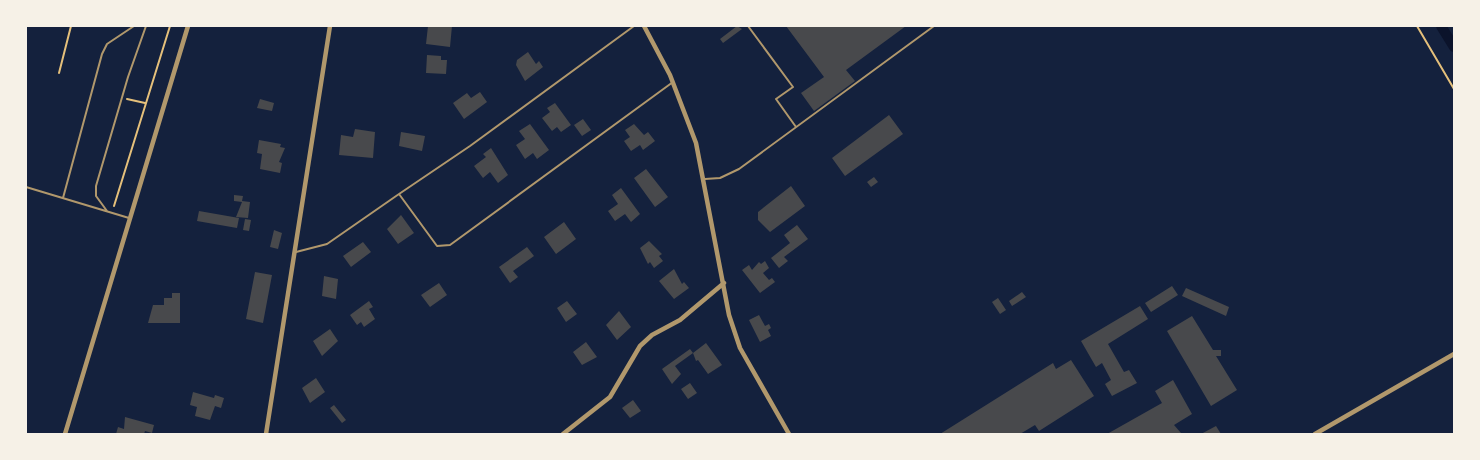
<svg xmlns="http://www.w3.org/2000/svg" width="1480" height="460" font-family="Karla,sans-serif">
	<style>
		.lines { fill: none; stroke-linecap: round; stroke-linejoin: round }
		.canal { stroke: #0b132b; stroke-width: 10 }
		.building { fill: #48494c }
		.path { stroke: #e5c07b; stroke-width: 2 }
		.service { stroke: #b1986c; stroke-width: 2 }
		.minor { stroke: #b1986c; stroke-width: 4.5 }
	</style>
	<rect width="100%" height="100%" fill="#14213d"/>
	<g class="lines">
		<!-- canal -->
		<path class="canal" d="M1441 26 1454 47"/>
	</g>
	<!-- building -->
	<path class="building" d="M428 26H452L450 47 426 44Z
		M737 26 742 29 723 43 720 39Z
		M786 26H906L846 70 855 81 814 111 801 93 824 77Z
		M528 52 536 64 539 61 543 67 525 81 516 65 517 60Z
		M427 55 441 56V60H447L446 74 426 73Z
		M480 92 487 102 464 119 453 103 467 93 471 98Z
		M260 99 274 103 272 111 257 108Z
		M555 103 571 125 561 132 557 127 552 131 542 118 550 112 547 108Z
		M889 115 903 134 845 176 832 158Z
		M583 119 591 130 582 136 574 125Z
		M530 124 549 150 537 159 533 153 525 159 516 145 525 139 519 131Z
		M634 124 644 135 648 132 655 141 643 150 640 145 631 151 624 141 630 137 625 130Z
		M355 129 375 132 373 158 339 155 341 135 353 137Z
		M401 132 425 136 422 151 399 146Z
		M259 140 281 144 280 147 285 148 279 162 282 163 280 173 260 169 262 154 257 153Z
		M491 148 508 175 498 183 490 172 483 178 474 166 486 157 483 154Z
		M646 169 668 197 655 207 634 178Z
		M874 177 878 182 871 187 867 182Z
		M791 186 805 206 770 232 758 220V212Z
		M621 188 640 214 631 222 625 214 615 221 608 211 618 204 612 195Z
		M234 195 243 196 242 201 250 202 248 218 236 217 242 202 234 201Z
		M199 211 239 218 237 228 197 221Z
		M401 215 414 233 398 244 387 229Z
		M245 219 251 220 249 231 243 230Z
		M564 222 576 239 556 254 544 237Z
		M797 225 808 239 784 257 788 261 779 268 771 258 790 243 784 235Z
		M274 230 282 233 278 249 270 247Z
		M649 241 662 254 659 256 663 261 654 268 650 262 648 264 640 248Z
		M363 242 371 252 351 267 343 256Z
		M527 247 534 256 513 271 518 277 510 283 499 267Z
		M765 261 769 268 763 273 769 280 772 278 775 282 760 293 742 270 749 265 752 270 759 262 761 264Z
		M674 269 682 284 684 282 689 288 674 299 659 281Z
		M255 272 272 275 263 323 246 319Z
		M324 276 338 279 336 299 322 296Z
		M439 283 447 295 430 307 421 295Z
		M1172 286 1178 295 1151 312 1145 303Z
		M1186 288 1229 307 1226 316 1182 296Z
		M1022 292 1026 297 1012 306 1009 301Z
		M172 293H180V323H148L153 305H164V298H172Z
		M998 298 1006 310 1000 314 992 302Z
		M369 301 373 307 369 309 375 319 364 327 361 322 357 325 350 315Z
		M567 301 577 314 566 322 557 308Z
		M1140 306 1148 319 1108 344 1124 372 1129 370 1137 383 1112 396 1105 384 1111 380 1102 363 1096 367 1081 341Z
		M619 311 631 327 617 340 606 325Z
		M759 315 765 326 769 324 771 328 768 330 771 336 760 342 749 320Z
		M1192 316 1213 350H1221V356H1216L1237 390 1211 406 1167 331Z
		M330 329 338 341 322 356 313 341Z
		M586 342 597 357 582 365 573 352Z
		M706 343 722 365 708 374 698 360 696 361 693 353 675 366 681 374 672 384 662 369 690 349 693 353Z
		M1071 360 1094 396 1039 431 1035 425 1020 434H940L1053 363 1056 369Z
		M316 378 325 392 310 403 302 388Z
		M1173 380 1192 414 1174 425 1181 433 1107 434 1162 403 1155 391Z
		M690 383 697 393 688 399 681 389Z
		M193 392 214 398 215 395 224 398 221 408 215 406 210 420 195 416 197 407 190 405Z
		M633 400 641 411 630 418 622 408Z
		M334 405 346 420 342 423 330 408Z
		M125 417 154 425 152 433 145 431 144 434H116L118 427 124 429Z
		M1216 426 1221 434H1201Z"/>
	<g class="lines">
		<!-- path -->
		<path class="path" d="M1417 26 1454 89
			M59 73 71 26
			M127 99 145 103
			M114 206 170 26"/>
		<!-- service -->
		<path class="service" d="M748 26 793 87 776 99 796 127
			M705 179 720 178 739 169 934 26
			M26 187 129 218
			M399 194 470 146 634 26
			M63 198 102 54 107 44 134 26
			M107 211 96 196V186L128 77 146 26
			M296 252 327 244 399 194 437 246 450 245 673 82"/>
		<!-- minor -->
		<path class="minor" d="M644 26 670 75 696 143 729 315 740 348 789 434
			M65 434 188 26
			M266 434 330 26
			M563 434 610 397 640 346 652 335 680 320 724 283
			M1315 434 1454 354"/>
	</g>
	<!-- border -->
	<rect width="1480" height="460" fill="none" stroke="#f6f1e7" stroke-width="54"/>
</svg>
